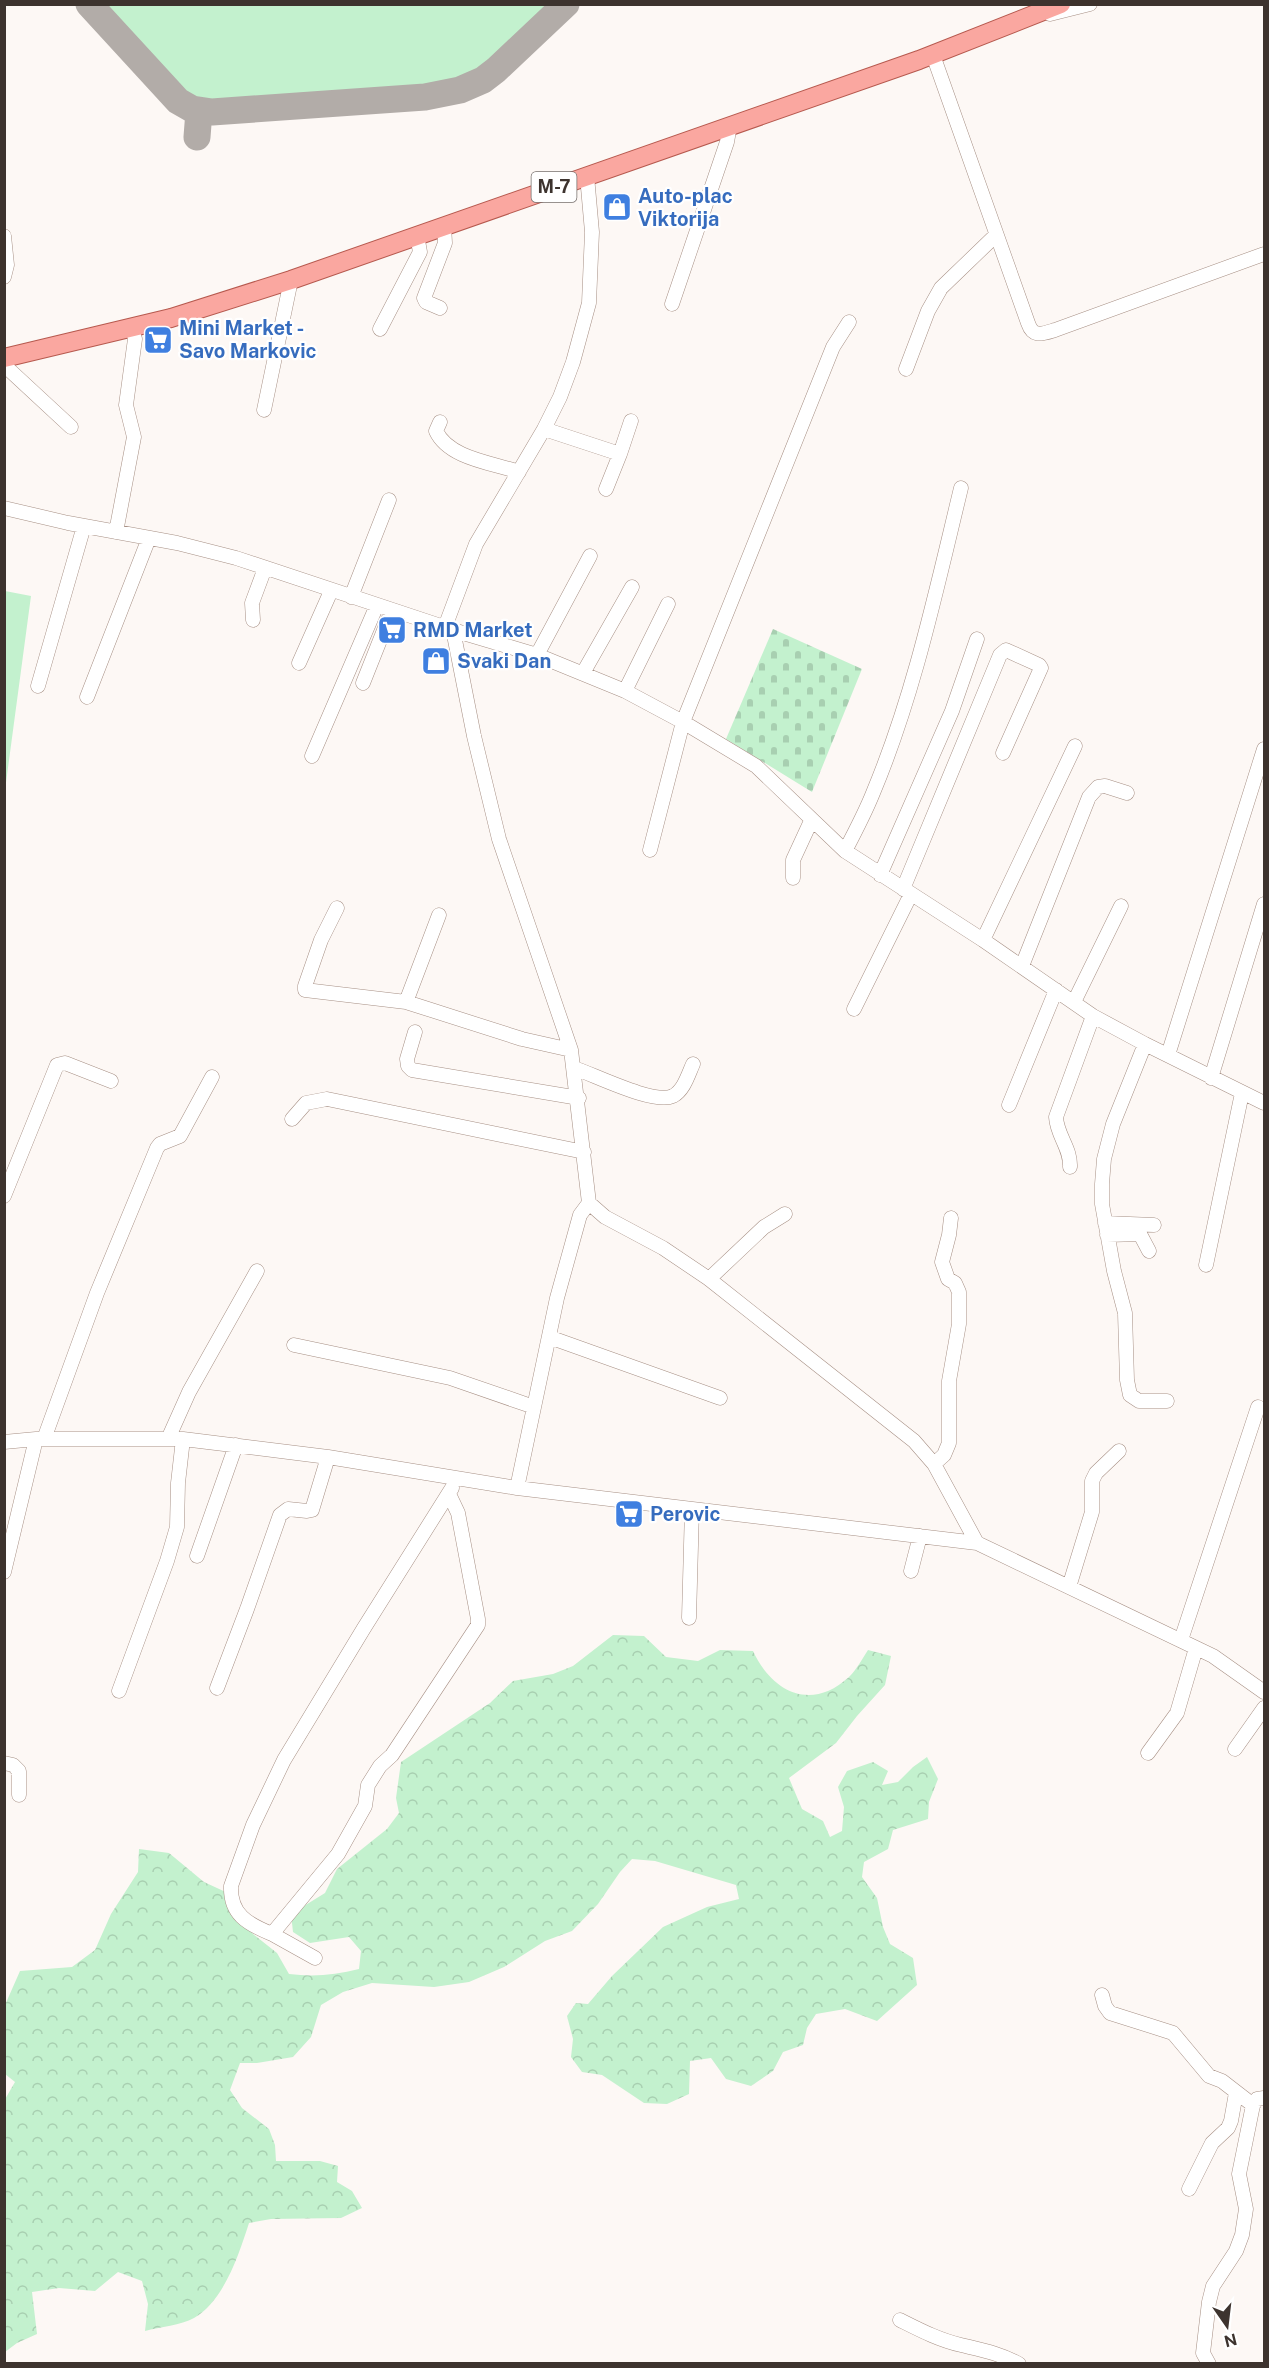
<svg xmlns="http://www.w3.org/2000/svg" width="1269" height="2368" font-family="'Public Sans',sans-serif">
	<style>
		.green { fill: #c3f1ce }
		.forest { fill: url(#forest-crowns) }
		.cemetery { fill: url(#cemetery-stones) }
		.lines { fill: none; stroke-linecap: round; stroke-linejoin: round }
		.taxiway { stroke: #b2aca8; stroke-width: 27 }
		.minor-casing { stroke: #a79085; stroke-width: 15 }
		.major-casing { stroke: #b6594e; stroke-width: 20 }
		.minor { stroke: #fff; stroke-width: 14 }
		.major { stroke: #faa7a0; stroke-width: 18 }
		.labels { text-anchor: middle; stroke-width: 4.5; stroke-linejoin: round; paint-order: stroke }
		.shield { fill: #fff; stroke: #77706d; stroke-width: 1.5 }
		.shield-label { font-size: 18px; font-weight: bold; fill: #3d332e }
		.shop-label { font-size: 20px; font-weight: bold; fill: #366cbe; stroke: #fff; text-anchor: start }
	</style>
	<defs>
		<pattern id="forest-crowns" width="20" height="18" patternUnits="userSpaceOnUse" patternTransform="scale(1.5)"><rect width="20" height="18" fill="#c3f1ce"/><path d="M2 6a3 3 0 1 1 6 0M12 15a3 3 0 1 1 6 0" fill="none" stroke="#a8cfb1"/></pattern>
		<pattern id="cemetery-stones" width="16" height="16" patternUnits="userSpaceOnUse" patternTransform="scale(1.5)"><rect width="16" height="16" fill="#c3f1ce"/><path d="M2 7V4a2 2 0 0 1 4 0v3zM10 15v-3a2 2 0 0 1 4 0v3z" fill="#a8cfb1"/></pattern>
	</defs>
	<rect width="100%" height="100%" fill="#fdf8f5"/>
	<!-- green -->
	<path class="green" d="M101 5H554C527 29 495 64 461 79 451 83 440 85 429 87L215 103 192 98 183 91Z
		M5 591 31 596 5 790 4 591Z"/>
	<!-- forest -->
	<path class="forest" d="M613 1635 644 1636 666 1657 698 1661 720 1650 753 1651C772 1692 811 1712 849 1677 857 1669 862 1659 868 1650L891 1656 885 1685 857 1716 836 1743 789 1778 802 1809 823 1821 830 1837 842 1831 844 1807 838 1787 847 1771 873 1762 888 1771 882 1785 898 1782 913 1767 927 1757 938 1779 929 1802 928 1819 893 1830 888 1849 864 1862 862 1877 877 1898 883 1927 890 1944 913 1958 917 1985 877 2021 845 2009 816 2014 807 2028 803 2045 783 2052 773 2071 751 2086 726 2079 711 2058 690 2061 689 2094 667 2104 644 2103 602 2075 582 2072 571 2057 573 2039 567 2016 576 2003 588 2004 612 1976 663 1927 707 1907 739 1899 736 1885 655 1861 632 1859 620 1872 598 1904 572 1931 545 1941 504 1967 469 1982 434 1987 372 1983 343 1992 321 2005 311 2037 293 2057 257 2063H240L230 2090 242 2108 269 2129 275 2145 276 2161H320L338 2166 337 2182 352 2191 362 2208 341 2218 271 2219 249 2223C239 2254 224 2301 194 2318 181 2325 160 2327 145 2331L148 2304 142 2281 118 2272 95 2291 59 2288 32 2292 37 2334 17 2343 5 2352 4 2101 15 2082 5 2074V2005L20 1971 72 1967 95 1950 111 1914 138 1872 139 1849 169 1853 204 1882 230 1894 240 1918 253 1934 277 1953 289 1974C314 1977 335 1975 359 1969L361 1951 349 1937 310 1943 293 1932 291 1914 325 1893 337 1869 387 1829 399 1813 396 1798 401 1762 490 1703 513 1681 553 1674 573 1666Z"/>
	<!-- cemetery -->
	<path class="cemetery" d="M773 629 862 669 812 792 726 739Z"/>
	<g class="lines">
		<!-- taxiway -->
		<path class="taxiway" d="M89 4 178 101 192 109 212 112 425 97 460 90 483 80 496 70 566 4
			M197 137 199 111"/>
		<!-- minor casing -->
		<g class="minor-casing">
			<path id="minor" d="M1050 14 1090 4
				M933 55 1028 323C1033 338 1042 334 1055 330L1264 254
				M4 236 7 265 4 277
				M672 304 727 142 730 125
				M440 308 426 302 424 298 445 243 444 226
				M380 329 420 252 417 235
				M4 365 71 427
				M906 369 928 311 941 288 996 235
				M264 410 291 280
				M440 422 436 431C449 459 494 463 519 472
				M544 429 620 454 606 489
				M620 454 631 421
				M4 508 68 523 177 543 236 558 453 630 537 655 625 691 683 722 756 766 845 851 983 940 1093 1016 1145 1044 1264 1103
				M116 532 134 437 126 405 135 339 132 328
				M351 597 389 500
				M253 620 252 603 265 568
				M445 627 476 544 544 429 560 397 573 362 589 303 592 232 587 176
				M453 630 474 736 499 839 571 1050 589 1203 605 1217 663 1248 709 1279 914 1441 934 1464 977 1543 1213 1656 1264 1692
				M537 655 590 556
				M299 663 331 591
				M583 673 632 587
				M363 683 392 610
				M38 686 84 526
				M625 691 668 604
				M87 697 149 538
				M312 756 377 605
				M650 850 683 722 833 347 849 322
				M845 851C855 832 865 813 873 793 914 695 936 591 961 488
				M880 875 952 711 977 639
				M793 878V860L811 821
				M903 889 1000 655 1006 650 1039 665 1041 668 1003 753
				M337 908 321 940 305 986V990L406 1002 522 1039 571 1050
				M983 940 1075 746
				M1022 966 1089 797 1098 787 1105 786 1127 793
				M406 1002 439 915
				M1074 1002 1121 906
				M854 1009 911 894
				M415 1032 407 1059 408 1066 412 1070 579 1098
				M1145 1044 1113 1124 1104 1159 1102 1184V1204L1114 1271 1125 1313 1127 1380 1130 1395 1139 1401H1167
				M1168 1055 1264 749
				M574 1068C595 1075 654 1105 673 1096 684 1090 688 1075 693 1064
				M1211 1078 1264 904
				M1009 1105 1056 990
				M292 1119 306 1103 327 1099 584 1152
				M1070 1167C1071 1148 1057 1136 1056 1117L1093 1016
				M4 1196 57 1065 65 1063 111 1081
				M1105 1223 1154 1225
				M1107 1235 1140 1234 1149 1251
				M1206 1265 1242 1093
				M709 1279 764 1227 785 1214
				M549 1337 720 1398
				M294 1345 450 1378 534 1407
				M44 1439 97 1293 157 1148 160 1144 180 1136 212 1077
				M168 1439 189 1392 257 1271
				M4 1442 36 1439H183L328 1457 517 1488 977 1543
				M934 1464 944 1455 949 1443V1381L959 1324V1292L955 1283 948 1279 942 1262 949 1235 951 1218
				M517 1488 557 1298 580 1215 589 1203
				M197 1556 236 1445
				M911 1571 920 1536
				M4 1572 36 1439
				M1069 1587 1092 1512V1481L1096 1473 1119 1451
				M689 1618 692 1509
				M1181 1640 1258 1407
				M217 1688 247 1609 280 1515 288 1509 307 1511 312 1510 328 1457
				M119 1691 167 1561 177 1527 178 1483 183 1439
				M1235 1749 1264 1708
				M1148 1753 1177 1713 1196 1648
				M4 1763 13 1765 19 1771V1795
				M272 1934C247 1924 230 1914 231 1886L253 1825 284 1760 364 1628 452 1488
				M315 1958 272 1934 338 1854 365 1806 368 1785 380 1766 392 1755 478 1625V1619L458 1513 449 1494
				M1102 1995 1105 2006 1110 2013 1173 2033 1209 2076 1222 2081 1253 2105
				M1189 2189 1212 2143 1228 2128 1231 2121 1236 2093
				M900 2320C920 2330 939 2340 961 2345 982 2350 999 2353 1019 2364
				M1209 2364 1203 2353 1209 2302 1213 2286 1236 2251 1242 2235 1246 2209 1239 2174 1253 2105 1257 2099 1264 2098"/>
		</g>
		<!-- major casing -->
		<g class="major-casing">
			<path id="major" d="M4 358 171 318 291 280 919 60 1061 4"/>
		</g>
		<!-- minor -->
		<use href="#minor" class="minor"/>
		<!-- major -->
		<use href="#major" class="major"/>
	</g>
	<!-- icons -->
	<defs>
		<g id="shop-square" transform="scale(1.5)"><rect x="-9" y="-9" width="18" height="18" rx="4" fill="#3f7fe0" stroke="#fff"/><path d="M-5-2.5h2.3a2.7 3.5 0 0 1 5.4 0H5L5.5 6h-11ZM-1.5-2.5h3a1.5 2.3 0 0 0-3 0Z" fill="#fff"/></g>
		<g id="supermarket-square" transform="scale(1.5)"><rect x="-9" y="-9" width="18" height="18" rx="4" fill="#3f7fe0" stroke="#fff"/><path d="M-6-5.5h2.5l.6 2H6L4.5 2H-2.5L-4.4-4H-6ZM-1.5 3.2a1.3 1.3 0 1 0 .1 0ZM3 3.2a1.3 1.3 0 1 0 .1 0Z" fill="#fff"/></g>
	</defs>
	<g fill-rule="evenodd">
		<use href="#shop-square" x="617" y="207"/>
		<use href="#supermarket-square" x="158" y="340"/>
		<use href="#supermarket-square" x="392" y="630"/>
		<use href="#shop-square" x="436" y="661"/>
		<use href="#supermarket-square" x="629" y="1514"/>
	</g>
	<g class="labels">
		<!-- shield labels -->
		<rect class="shield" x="531.5" y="172" width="45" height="30" rx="4.5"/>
		<g class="shield-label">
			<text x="554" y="193">M-7</text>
		</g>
		<!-- shop labels -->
		<g class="shop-label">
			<text x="638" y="203">Auto-plac<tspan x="638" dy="23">Viktorija</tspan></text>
			<text x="179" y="335">Mini Market -<tspan x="179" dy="23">Savo Markovic</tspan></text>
			<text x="413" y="637">RMD Market</text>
			<text x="457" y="668">Svaki Dan</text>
			<text x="650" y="1521">Perovic</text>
		</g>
	</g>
	<!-- border -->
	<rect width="1269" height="2368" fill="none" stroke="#3d332e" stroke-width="12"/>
	<!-- north arrow -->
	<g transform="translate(1227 2326) rotate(166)" stroke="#ffffff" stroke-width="4.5" paint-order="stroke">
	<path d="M0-4.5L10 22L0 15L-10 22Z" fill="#3d332e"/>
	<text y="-9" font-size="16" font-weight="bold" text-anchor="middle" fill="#3d332e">N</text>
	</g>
</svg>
